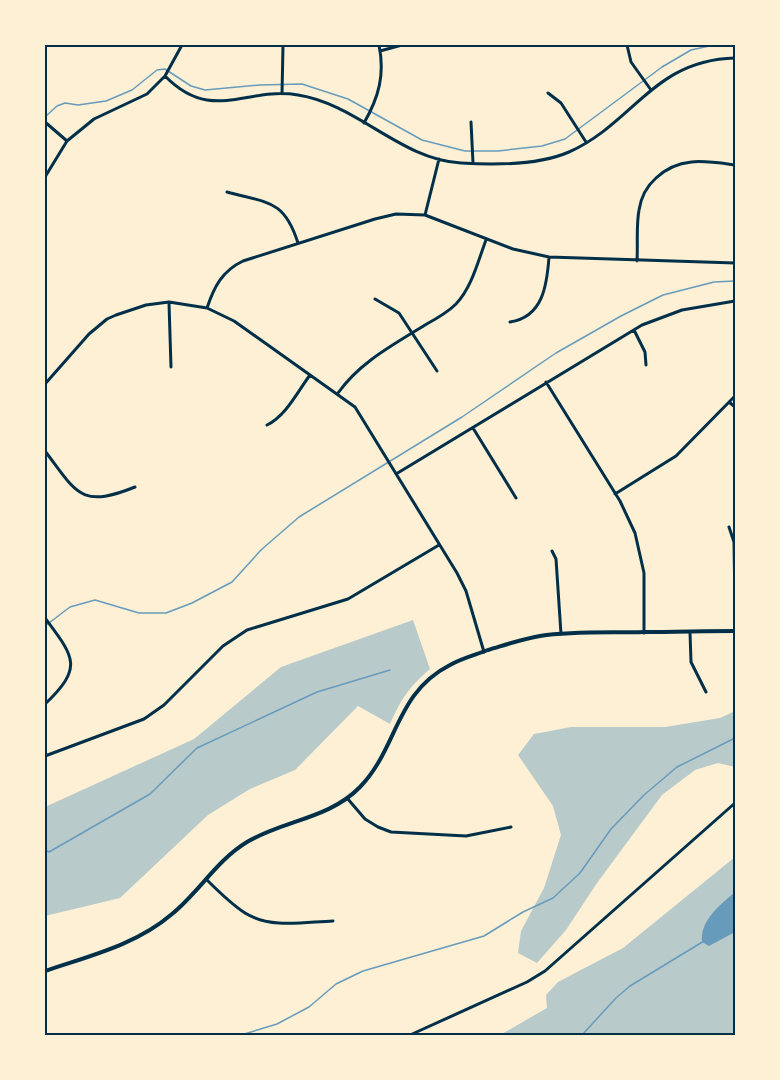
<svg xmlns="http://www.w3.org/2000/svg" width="780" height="1080" font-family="'Work Sans',sans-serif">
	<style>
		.green { fill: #b9caca }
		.water { fill: #669bbc }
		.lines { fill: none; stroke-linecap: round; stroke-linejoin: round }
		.stream { stroke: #669bbc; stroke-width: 1.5 }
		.minor { stroke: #003049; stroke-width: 3 }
		.tertiary { stroke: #003049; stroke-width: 4 }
		.neatline { fill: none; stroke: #003049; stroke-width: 2 }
	</style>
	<rect width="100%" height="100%" fill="#fdf0d5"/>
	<!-- green -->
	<path class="green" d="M413 620 430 669C409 687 401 699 390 724L358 706 295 770 250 789 208 815 120 898 45 916V807L194 739 281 667Z
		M735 711V767L718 763 695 770 662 795 597 883 566 930 537 963 518 953 521 931 544 888 561 835 553 806 518 755 534 734 571 727H665L720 718Z
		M735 857V1035H500L547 1008 546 995 558 982 623 948Z"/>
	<!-- water -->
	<path class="water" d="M735 892V932L709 946 702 942C700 920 720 905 735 892Z"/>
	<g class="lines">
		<!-- stream -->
		<path class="stream" d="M45 117 57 106 65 103 78 105 106 101 132 90 157 70 165 69 191 86 205 90 260 85 302 84 348 99 422 140 465 151H498L542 146 565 139 662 67 691 50 714 45
			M45 626 70 607 95 600 139 613H166L192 603 232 582 261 550 299 517 462 417 556 353 621 316 663 295 714 282 735 281
			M45 850 49 852 150 794 197 748 317 692 390 670
			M241 1035 277 1024 309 1007 336 984 363 971 484 936 523 912 553 898 580 873 611 829 644 795 677 767 735 738
			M582 1035 616 998 630 986 704 941"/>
		<!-- minor -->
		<path class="minor" d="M627 45 631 62 651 90
			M380 51 402 45
			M165 76C212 124 246 86 298 95 357 104 401 160 461 163 492 165 539 165 569 152 634 123 653 60 735 58
			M548 93 561 103 586 142
			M282 94 283 46
			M45 122 67 141
			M471 122 473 163
			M364 123C379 97 385 74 379 45
			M45 177 67 141 94 119 147 94 165 76 182 45
			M227 192C267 203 284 199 298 243
			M425 215 439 159
			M637 261C638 244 636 226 639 210 641 197 647 186 656 178 679 156 706 161 735 165
			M375 299 399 313 437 371
			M169 303 171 367
			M207 308C214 287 222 271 243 261L375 219 396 214 425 215 513 249 549 257 735 263
			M510 322C543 317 547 285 549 257
			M634 330 645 352 646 365
			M546 382 620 501 635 533 644 573V633
			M45 384 89 334 107 319 116 315 146 305 169 302 207 308 234 321 355 407 457 573 466 591 484 652
			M338 393C360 362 393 345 425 325 436 319 447 313 456 304 472 287 478 261 486 240
			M729 402 735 407
			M267 425C286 416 298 391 310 375
			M473 428 516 498
			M45 451C77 493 80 509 135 487
			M396 474 642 325 682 310 735 301
			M615 494 676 456 735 396
			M729 527 734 542 735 608
			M552 551 556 559 561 634
			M45 618C74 657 84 667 45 704
			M690 632 691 662 706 692
			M45 756 144 719 164 705 223 646 247 630 348 599 439 545
			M347 798 365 819 378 827 391 832 466 836 511 827
			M206 879C218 891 231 904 245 913 271 929 304 922 333 921
			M410 1035 527 982 545 971 735 803"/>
		<!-- tertiary -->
		<path class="tertiary" d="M45 971C89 956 136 945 172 914 199 892 217 860 247 842 284 820 329 819 360 787 398 748 395 693 450 665 462 658 475 655 488 650 505 645 522 639 540 636 574 631 610 633 644 632 675 632 705 631 735 631"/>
	</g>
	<!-- border -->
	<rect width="780" height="1080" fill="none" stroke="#fdf0d5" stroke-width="93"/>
	<rect x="46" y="46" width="688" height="988" class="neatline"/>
</svg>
